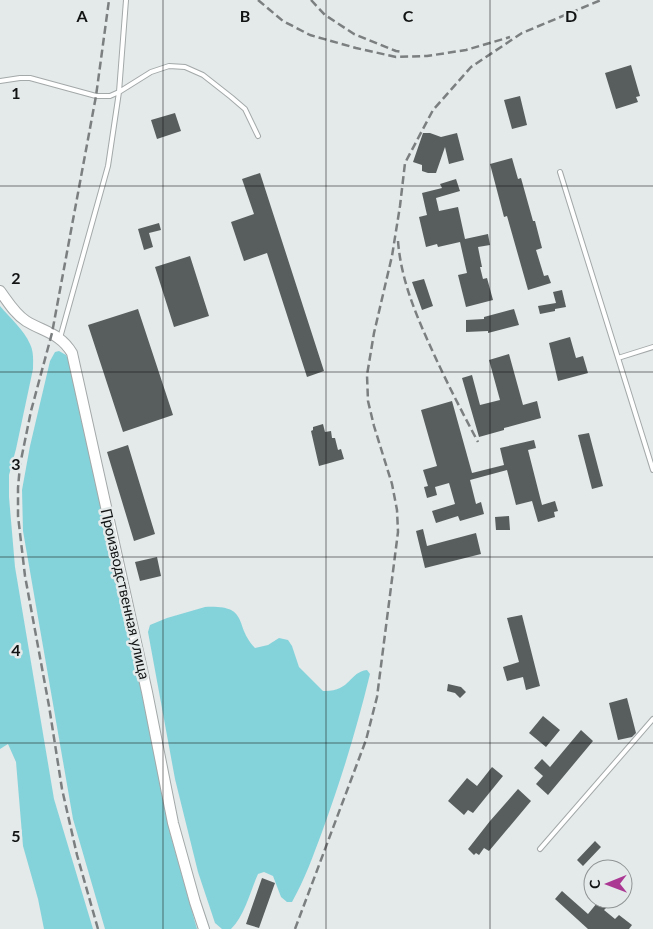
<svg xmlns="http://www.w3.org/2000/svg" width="653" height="929" font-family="Lato,sans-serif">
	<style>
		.green { fill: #85d3da }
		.building { fill: #585d5d }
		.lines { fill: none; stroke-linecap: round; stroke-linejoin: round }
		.lane-casing { stroke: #a3a8a8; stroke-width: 6 }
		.secondary-casing { stroke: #a3a8a8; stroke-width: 12 }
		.lane { stroke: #fff; stroke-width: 4 }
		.secondary { stroke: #fff; stroke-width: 10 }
		.rail { stroke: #7c7f80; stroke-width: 2.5; stroke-dasharray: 8 4; stroke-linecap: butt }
		.grid { fill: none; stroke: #121414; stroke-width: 1; stroke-opacity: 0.55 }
		.labels { text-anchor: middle; stroke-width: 5; stroke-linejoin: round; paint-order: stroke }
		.street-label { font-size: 15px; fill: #121414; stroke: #e4e9ea }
		.grid-label { font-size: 16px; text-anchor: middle; font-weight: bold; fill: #121414; stroke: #e4e9ea; stroke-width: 5; stroke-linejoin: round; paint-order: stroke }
	</style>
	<rect width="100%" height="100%" fill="#e4e9ea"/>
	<!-- green -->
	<path class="green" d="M0 306C10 318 24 330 30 344 34 352 33 361 33 369L16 449 9 475V497L15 567 54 799 93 929H44L38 899 23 846 16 762 8 744 0 749Z
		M59 351 66 355 71 365 138 675 170 833 197 929H105L73 819 23 531 22 490 30 446 50 361 55 352Z
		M205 607C251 605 233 625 255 648L268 645 279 638 288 640 292 646 299 667 323 691C351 692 349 672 367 670L370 674C357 728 341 780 322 832 313 856 305 879 292 902H287L281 897 273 876 264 872 258 874C250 892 245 915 231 929H222L215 923 198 872 175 779 148 632 150 625 167 618Z"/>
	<!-- building -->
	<path class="building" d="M631 65 640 96 636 97 638 102 616 109 605 73Z
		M520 96 527 125 512 129 504 100Z
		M175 113 181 131 157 139 151 120Z
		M423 133H430L441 137 457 133 464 160 449 164 445 147 436 173H428L422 171V165L413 162Z
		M512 158 518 179 521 178 533 221H535L542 248 536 250 544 276 548 275 551 283 528 290 507 216 504 217 490 164Z
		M260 173 324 371 307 377 267 253 244 261 231 222 254 214 242 179Z
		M456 179 460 191 436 198 439 211 458 207 465 239 488 234 490 245 478 247 482 267H480L483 279 487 278 493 300 466 307 458 275 467 273 460 242 438 247 437 244 426 247 419 217 427 215 422 193 442 188 440 184Z
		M159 223 161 230 149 233 153 247 144 250 138 229Z
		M190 256 209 316 174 327 155 267Z
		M424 279 433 306 422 310 412 282Z
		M562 290 566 307 555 309V311L540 314 538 306 556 303 553 292Z
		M138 309 173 415 123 432 88 325Z
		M514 309 519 325 488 333V331L466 332V320L484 319V317Z
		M570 337 576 358 583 356 588 373 558 381 549 343Z
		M509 354 523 405 537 401 541 418 504 428V430L479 437 462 378 472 375 480 405 500 400 489 360Z
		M452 401 472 473 504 465 500 448 534 440 536 448 528 450 542 505 555 501 558 511 554 512 555 517 538 522 532 501 516 505 507 470 470 480 476 504 481 502 484 514 460 521 458 516 436 523 432 511 455 504 449 483 435 487 437 495 427 498 424 487 428 486 423 470 437 466 421 410Z
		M323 424 325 432 331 431 332 438H335L338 450 341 449 344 459 319 466 311 431 313 430V427Z
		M589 433 603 486 592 489 578 435Z
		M128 445 155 534 134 541 107 452Z
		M509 516 510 530H496L495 517Z
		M423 529 427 546 476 533 481 554 425 568 416 531Z
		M157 557 161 576 140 581 135 562Z
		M522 615 540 686 526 690 523 677 507 681 503 667 519 662 507 618Z
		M448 684 461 687 466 692 460 698 455 693 447 691Z
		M627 698 636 733 632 737 618 740 609 703Z
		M543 716 560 730 546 747 529 733Z
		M581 730 593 741 548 795 536 784 543 776 534 768 542 759 550 767Z
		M492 767 503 776 473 813 468 810 464 815 448 801 467 778 477 786Z
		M518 789 531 801 489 851 484 848 479 855 476 853 474 855 468 849 490 821Z
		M595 841 601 847 583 866 577 860Z
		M262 878 275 883 259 928 246 924Z
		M562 891 588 914 597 903 593 899H615L604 910 615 919 619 915 632 925 629 929H588L555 899Z"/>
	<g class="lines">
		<!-- lane casing -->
		<g class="lane-casing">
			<path id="lane" d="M0 81 20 78H30L96 96H110L119 92 151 72 169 66 185 67 203 75 231 97 245 109 258 136
				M560 172 653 470
				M60 338 108 166 119 92 126 0
				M618 358 653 347
				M540 849 653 719"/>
		</g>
		<!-- secondary casing -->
		<g class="secondary-casing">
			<path id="secondary" d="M0 291C8 302 15 314 26 321 44 332 60 333 72 353L147 692 173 823 195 902 204 929"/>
		</g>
		<!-- lane -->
		<use href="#lane" class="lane"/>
		<!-- secondary -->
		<use href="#secondary" class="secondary"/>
		<!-- rail -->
		<path class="rail" d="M258 0 283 21 310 35 356 48 396 57 427 56 466 50 510 37
			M311 0 325 15 354 34 396 51 402 52
			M398 241C401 280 416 315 432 350 446 381 462 412 478 442
			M98 929 77 855 62 789 49 706 25 576 18 516V488L20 465 31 411 52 333 96 96 109 0
			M295 929 366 740 377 697 398 532 397 510 392 484 374 426 368 401 367 375 374 333 392 256 400 206 405 163 433 110 471 67 522 33 601 0"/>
	</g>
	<!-- grid -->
	<path class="grid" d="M163 0V929M326 0V929M490 0V929M0 186H653M0 372H653M0 557H653M0 743H653"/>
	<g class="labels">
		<!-- street labels -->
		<g class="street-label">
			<text transform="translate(125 594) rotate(77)" y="5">Производственная улица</text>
		</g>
	</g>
	<g class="grid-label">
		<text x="82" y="22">A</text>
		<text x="245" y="22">B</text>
		<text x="408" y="22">C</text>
		<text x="571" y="22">D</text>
		<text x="16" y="99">1</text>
		<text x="16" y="284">2</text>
		<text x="16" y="470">3</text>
		<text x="16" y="656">4</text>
		<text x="16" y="842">5</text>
	</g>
	<!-- north arrow -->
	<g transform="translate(608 884) rotate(269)"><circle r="24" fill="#e4e9ea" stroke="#909494"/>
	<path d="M0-4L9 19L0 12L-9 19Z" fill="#ab3994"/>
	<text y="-8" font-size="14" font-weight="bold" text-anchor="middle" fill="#121414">С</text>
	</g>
</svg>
